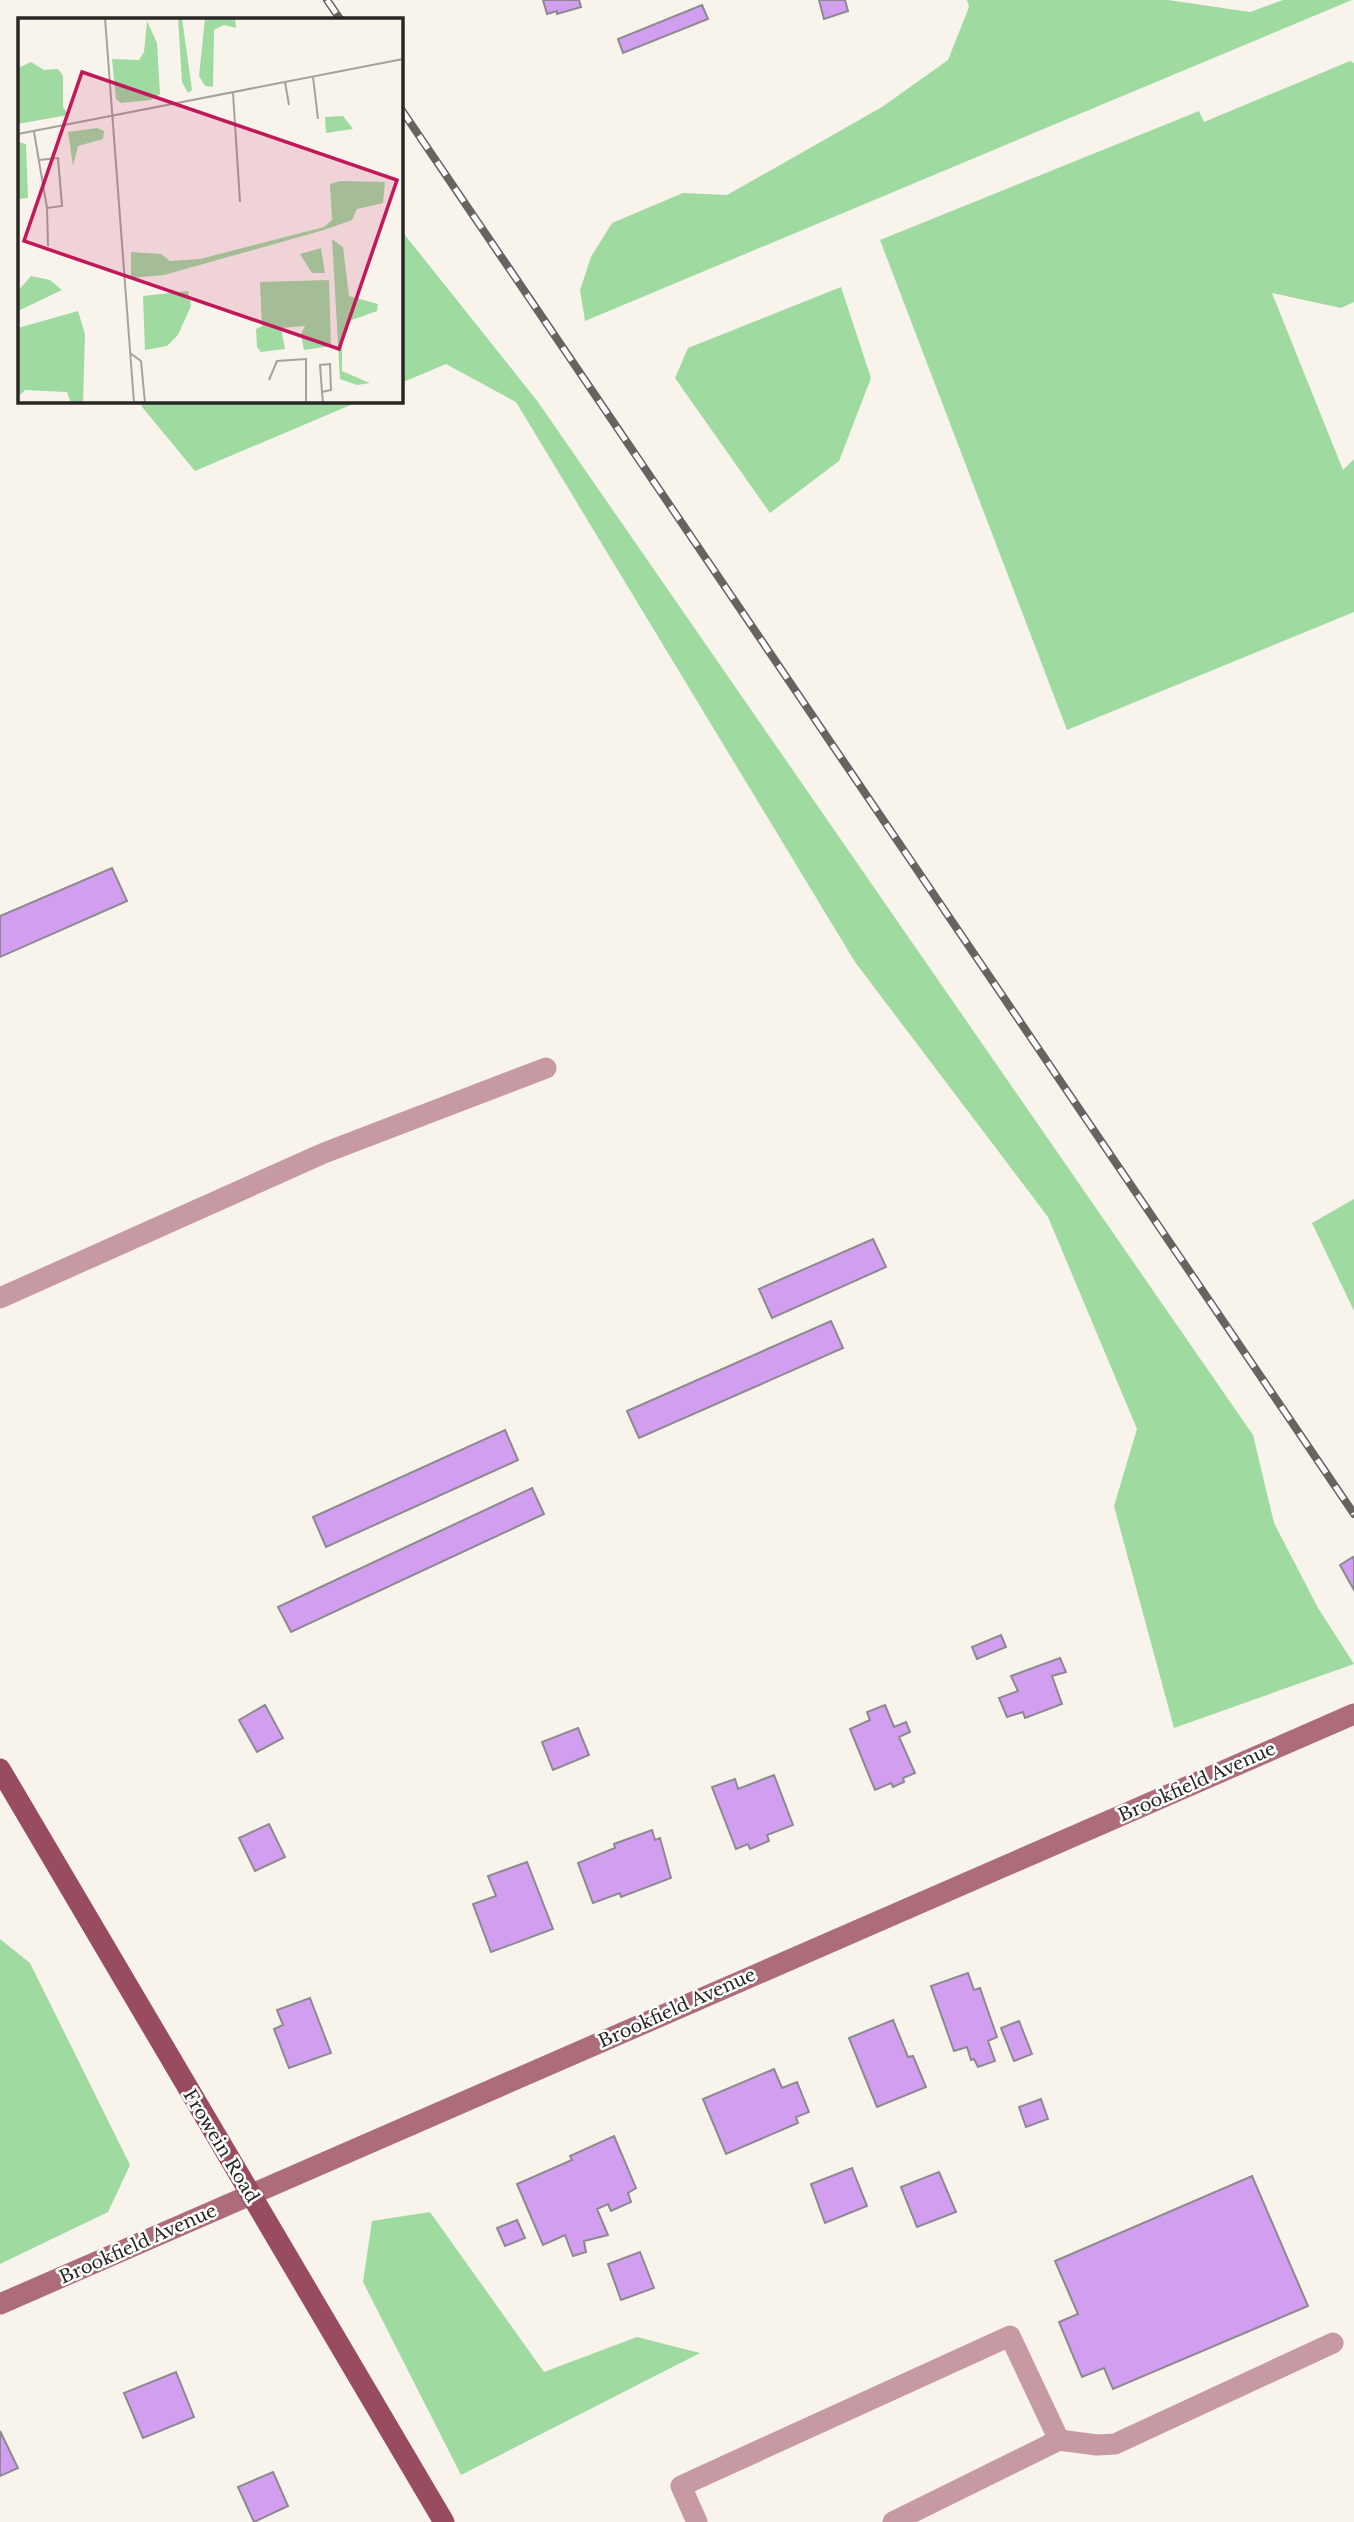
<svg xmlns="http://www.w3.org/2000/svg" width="1354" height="2522" font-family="'Libre Baskerville',serif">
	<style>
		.green { fill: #9fdaa0 }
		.building { fill: #d29ff0; stroke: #8d8990; stroke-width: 2 }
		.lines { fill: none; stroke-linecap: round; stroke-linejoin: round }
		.lane { stroke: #c799a2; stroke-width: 21 }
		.secondary { stroke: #ad6c7a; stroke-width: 21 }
		.primary { stroke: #994b5f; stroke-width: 21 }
		.rail-casing { stroke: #666460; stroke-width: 8 }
		.rail { stroke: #fff; stroke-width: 5; stroke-dasharray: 16; stroke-linecap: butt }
		.labels { text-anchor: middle; stroke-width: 5; stroke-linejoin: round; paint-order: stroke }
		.street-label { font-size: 18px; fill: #282724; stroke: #fff }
		.inset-road { fill: none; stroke: #a5a29c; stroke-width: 2 }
		.view { fill: #c2185b; fill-opacity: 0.15; stroke: #c2185b; stroke-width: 3.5 }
		.inset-edge { fill: none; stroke: #282724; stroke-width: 3.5 }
	</style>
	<rect width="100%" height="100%" fill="#f8f4ec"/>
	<!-- green -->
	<path class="green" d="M967 0H1168L1250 12 1283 0H1352L585 321 580 290 591 257 612 223 683 193 727 195 882 107 948 60 969 7Z
		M1350 61 1354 63V302L1341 308 1272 293 1343 470 1354 459V612L1067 730 880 240 1199 111 1204 122Z
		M401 230 538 402 1253 1435 1274 1523 1318 1608 1354 1664 1174 1728 1114 1506 1137 1429 1048 1217 855 962 516 402 446 364 401 383Z
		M841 287 871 378 839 461 770 513 675 378 688 348Z
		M141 401H360L195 471 142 407Z
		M1354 1199V1311L1312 1223Z
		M0 1939 30 1963 130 2165 108 2212 0 2264Z
		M430 2212 544 2372 637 2337 700 2353 461 2475 363 2282 372 2221Z"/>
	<!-- building -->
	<path class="building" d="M543 0H579L581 7 557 14V11L547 14Z
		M819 0H845L848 11 824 19Z
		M702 5 708 19 623 53 618 39Z
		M112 868 127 901 0 957V916Z
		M873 1239 886 1267 772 1318 759 1289Z
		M831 1321 843 1348 639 1438 627 1411Z
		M505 1430 518 1460 326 1547 313 1517Z
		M532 1488 544 1514 291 1632 278 1607Z
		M1353 1557 1354 1559V1590L1340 1565Z
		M1001 1635 1006 1647 977 1659 972 1647Z
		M1060 1658 1066 1672 1052 1676 1062 1704 1025 1718 1023 1712 1007 1717 999 1698 1018 1691 1011 1676Z
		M265 1705 283 1738 257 1752 239 1720Z
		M885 1705 894 1727 906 1722 910 1732 899 1737 915 1773 903 1778 904 1782 893 1787 891 1783 875 1790 850 1729 870 1720 867 1712Z
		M578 1728 589 1755 553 1770 542 1742Z
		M774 1775 793 1825 767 1835 769 1841 750 1849 748 1844 736 1849 712 1787 735 1779 738 1789Z
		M269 1824 285 1857 255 1871 239 1838Z
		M652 1830 655 1840 660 1838 671 1878 621 1897 620 1893 593 1903 578 1863 615 1848 614 1844Z
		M527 1862 553 1929 491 1952 473 1904 496 1896 488 1876Z
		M968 1973 974 1990 980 1988 997 2037 988 2041 995 2061 978 2067 974 2059 971 2060 967 2047 954 2051 931 1986Z
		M310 1998 331 2053 289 2068 274 2029 283 2025 277 2010Z
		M893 2020 908 2057 913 2056 926 2087 877 2107 849 2038Z
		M1019 2021 1032 2054 1014 2061 1001 2028Z
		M774 2069 782 2088 797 2082 809 2112 796 2117 798 2123 726 2154 703 2099Z
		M1041 2099 1048 2119 1026 2127 1019 2107Z
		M614 2136 636 2188 628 2193 631 2202 611 2211 608 2204 597 2209 608 2235 584 2241 586 2252 573 2256 565 2235 543 2245 517 2184 572 2160 570 2156Z
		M852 2168 867 2206 825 2223 811 2184Z
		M939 2172 956 2212 917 2227 901 2187Z
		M1252 2176 1308 2306 1113 2389 1104 2368 1082 2377 1059 2322 1078 2314 1055 2261Z
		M517 2220 525 2238 505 2246 497 2228Z
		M640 2252 654 2288 621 2300 608 2264Z
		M176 2372 194 2417 143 2438 124 2393Z
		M0 2431 18 2468 0 2476Z
		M273 2472 288 2506 254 2522 238 2487Z"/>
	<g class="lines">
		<!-- lane -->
		<path class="lane" d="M0 1298 324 1153 546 1068
			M1059 2440 1097 2445 1115 2444 1333 2343
			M697 2522 681 2486 1010 2336 1059 2440 893 2522"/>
		<!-- secondary -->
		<path class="secondary" d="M0 2304 1354 1714"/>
		<!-- primary -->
		<path class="primary" d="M0 1769 444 2522"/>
		<!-- rail casing -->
		<g class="rail-casing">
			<path id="rail" d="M327 0 340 19
				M401 109 1354 1514"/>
		</g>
		<!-- rail -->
		<use href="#rail" class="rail"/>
	</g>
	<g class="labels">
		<!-- street labels -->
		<g class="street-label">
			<text transform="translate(1197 1782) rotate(-24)" y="6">Brookfield Avenue</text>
			<text transform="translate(677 2008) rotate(-24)" y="6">Brookfield Avenue</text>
			<text transform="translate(221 2146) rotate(59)" y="6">Frowein Road</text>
			<text transform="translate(138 2244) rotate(-24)" y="6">Brookfield Avenue</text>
		</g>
	</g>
	<!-- overview -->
	<g transform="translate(18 18)">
		<rect width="385" height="385" fill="#f8f4ec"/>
		<path d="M160 0H164L174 72 170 75 164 64ZM187 0H217L218 10 206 7 196 12 195 69 187 68 181 58ZM129 3 139 25 142 76 133 82 103 85 98 81 94 41 121 42 126 34ZM13 44 26 52 40 51 45 58V89L50 97 0 106V50ZM325 98 335 111 308 115 307 99ZM79 110 86 113 85 121 60 128 55 148 50 114ZM0 124 8 126 10 180 0 181ZM322 163 367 164 365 185 339 191 334 202 306 212 146 257 113 260V234L143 236 152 243 182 241 306 209 314 202 312 166ZM314 221 325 229 331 278 360 286 359 293 331 303 324 318V353L352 365 339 367 322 361ZM303 230 307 255H294L282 236ZM13 258 32 262 44 272 0 293V273ZM311 262 313 328 286 332 283 316 287 308 263 310 267 331 243 334 239 329 238 311 244 308 242 264ZM170 273 173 288 160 317 149 328 127 332 125 278ZM60 293 67 316 65 385H53L49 374 7 372 0 379V310Z" fill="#9fdaa0"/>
		<path class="inset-road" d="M87 0 116 385M295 59 300 101M267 64 271 87M215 75 222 184M16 114 29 190 44 188 40 140 21 142M0 116 385 41M29 190 30 228M112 335 123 343 127 385M251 362 259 343 288 341V385M304 374 313 372 312 346 302 347 304 374 305 385"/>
		<path class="view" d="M64 54 379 162 321 331 6 223Z"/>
		<rect width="385" height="385" class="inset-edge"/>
	</g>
</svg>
